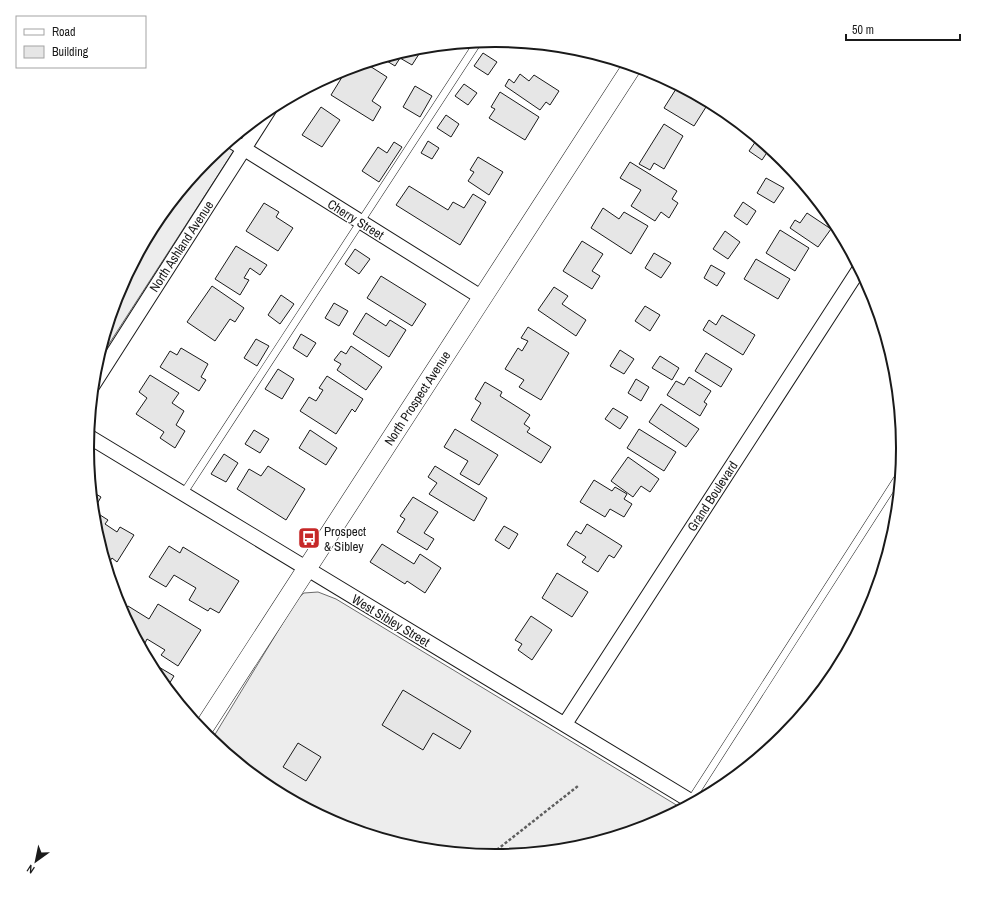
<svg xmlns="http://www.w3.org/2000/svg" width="990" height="897" font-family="'Archivo Narrow',sans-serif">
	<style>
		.built { fill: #ededed; stroke: #6a6a6a }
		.building { fill: #e6e6e6; stroke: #1a1a1a }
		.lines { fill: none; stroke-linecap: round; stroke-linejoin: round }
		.lane-casing { stroke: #1a1a1a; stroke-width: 8 }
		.street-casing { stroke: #1a1a1a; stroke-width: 16 }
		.secondary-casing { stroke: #1a1a1a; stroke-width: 20 }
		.path { stroke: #5f5f5f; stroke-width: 2.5; stroke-dasharray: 3 2; stroke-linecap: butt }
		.lane { stroke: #fff; stroke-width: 7 }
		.street { stroke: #fff; stroke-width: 14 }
		.secondary { stroke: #fff; stroke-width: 19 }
		.labels { text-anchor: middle; stroke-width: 3; stroke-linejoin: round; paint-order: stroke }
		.street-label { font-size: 13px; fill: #1a1a1a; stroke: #fff }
		.poi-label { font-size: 13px; fill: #1a1a1a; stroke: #fff; text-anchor: start }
		.rim { fill: none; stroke: #1a1a1a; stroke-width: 2 }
	</style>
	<rect width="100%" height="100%" fill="#fff"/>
	<!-- built -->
	<path class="built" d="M253 121 96 364 118 292 155 221 206 159Z
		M318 592 336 599 683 809 651 826 574 849 495 857 415 849 338 826 268 788 211 741 298 598 304 593Z"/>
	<!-- building -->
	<path class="building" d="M411 49 419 54 412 65 400 58 395 66 382 58Z
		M483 53 497 62 488 75 474 66Z
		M365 63 387 77 372 101 381 107 373 121 331 95 347 69Z
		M520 74 529 81 534 75 559 91 550 105 546 102 540 110 505 86 509 79 514 83Z
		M464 84 477 93 468 105 455 96Z
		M415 86 432 96 420 117 403 107Z
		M676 89 706 107 694 126 664 108Z
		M500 92 539 117 525 140 489 118 495 109 491 107Z
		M321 107 340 120 322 147 302 135Z
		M446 115 459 124 451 137 437 128Z
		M664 124 683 136 664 169 654 163 650 170 639 164Z
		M758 138 770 148 762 160 749 151Z
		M428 141 439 148 432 159 421 153Z
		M394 142 402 147 379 182 362 171 378 147 387 153Z
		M775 152 784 160 797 176 771 158Z
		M478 157 503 172 489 195 468 181 474 172 470 170Z
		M630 162 677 191 672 199 678 203 669 218 661 212 655 221 631 206 641 190 620 178Z
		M766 178 784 188 774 203 757 193Z
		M409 186 448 210 453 202 464 208 473 194 486 202 460 245 396 205Z
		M743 202 756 211 747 225 734 216Z
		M264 203 279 212 276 217 293 228 278 251 246 231Z
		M603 208 619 219 624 212 648 226 631 254 591 228Z
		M807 213 831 229 818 247 790 228 795 220 800 223Z
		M780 230 809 248 795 271 766 253Z
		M725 231 740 242 728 259 713 249Z
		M582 241 603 254 592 271 600 276 592 289 563 271Z
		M236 246 267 265 260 275 250 268 244 278 249 280 240 295 215 279Z
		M355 249 370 259 359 274 345 264Z
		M654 253 671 263 661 278 645 268Z
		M756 259 790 279 778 299 744 279Z
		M711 265 725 273 717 286 704 278Z
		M381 276 426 304 412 326 367 298Z
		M212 286 244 308 235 322 230 319 215 341 187 322Z
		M554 287 568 296 562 304 586 320 576 336 538 310Z
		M281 295 294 304 280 324 268 315Z
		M334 303 348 311 339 326 325 318Z
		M645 306 660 315 650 331 635 321Z
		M366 313 386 326 390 320 406 330 389 357 353 334Z
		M722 315 755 335 743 355 703 330 709 320 716 325Z
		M528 327 569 353 541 400 519 387 524 380 505 369 518 348 522 351 528 341 521 338Z
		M301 334 316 343 307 357 293 348Z
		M256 339 269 346 257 366 244 358Z
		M351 346 382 367 366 390 337 370 341 364 334 360 341 351 346 354Z
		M181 348 208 364 201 377 206 380 199 391 160 367 170 351 177 355Z
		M620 350 634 359 624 374 610 366Z
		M706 353 732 369 721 387 695 371Z
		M660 356 679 368 672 380 652 368Z
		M278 369 294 379 282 399 265 389Z
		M150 375 179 393 172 403 184 411 176 425 185 431 175 448 160 438 164 432 136 414 147 398 139 392Z
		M327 376 363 399 355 412 352 409 336 434 300 411 309 397 316 401 323 390 319 388Z
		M689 377 711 391 704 402 707 404 700 416 667 395 676 381 684 385Z
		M636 379 649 387 641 401 628 393Z
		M485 382 502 392 500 396 530 415 524 424 530 428 527 432 551 447 541 463 471 420 481 403 475 399Z
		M661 404 699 429 686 447 649 422Z
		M613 408 628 417 620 429 605 419Z
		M455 429 498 455 479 485 460 474 468 461 444 447Z
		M639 429 676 452 664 471 627 448Z
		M254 430 269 439 260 453 245 444Z
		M310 430 337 448 326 465 299 448Z
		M224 454 238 463 226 482 211 474Z
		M628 457 659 479 650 492 641 486 633 497 611 481Z
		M268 466 305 489 286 520 237 489 249 469 261 476Z
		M435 466 487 498 474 521 429 494 437 483 428 477Z
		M594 480 612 491 615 487 627 494 624 499 632 504 624 517 610 509 605 517 580 502Z
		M91 491 101 497 93 511Z
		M413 497 438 512 424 533 434 539 427 550 397 532 405 519 400 516Z
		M97 513 108 520 105 524 117 532 120 527 134 535 117 562 112 558 106 567 94 528 93 519Z
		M587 524 622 546 614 558 609 555 598 572 582 562 586 557 567 545 576 531 581 534Z
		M504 526 518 534 509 549 495 540Z
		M382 544 414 564 420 554 441 568 425 593 407 581 405 584 370 562Z
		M169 546 180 553 183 547 239 581 219 613 210 608 208 611 189 600 196 588 174 575 166 587 149 577Z
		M557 573 588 592 572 617 542 598Z
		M158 604 201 630 178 666 161 655 165 650 147 639 145 643 134 636 122 614 128 606 149 619Z
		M531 616 552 630 532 660 518 650 522 644 515 640Z
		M147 660 174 676 166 689 155 675Z
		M403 690 471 731 460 749 433 733 423 750 382 725Z
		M298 743 321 757 306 781 283 767Z"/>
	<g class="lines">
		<!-- lane casing -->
		<g class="lane-casing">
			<path id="lane" d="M183 494 478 42
				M691 800 901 473"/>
		</g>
		<!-- street casing -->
		<g class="street-casing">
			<path id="street" d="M230 140 481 297
				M93 385 270 108
				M88 436 694 803
				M565 724 860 268"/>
		</g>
		<!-- secondary casing -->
		<g class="secondary-casing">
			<path id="secondary" d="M201 732 633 65"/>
		</g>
		<!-- path -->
		<path class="path" d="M489 856 578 786"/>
		<!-- lane -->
		<use href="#lane" class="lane"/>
		<!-- street -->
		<use href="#street" class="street"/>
		<!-- secondary -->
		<use href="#secondary" class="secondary"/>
	</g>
	<!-- icons -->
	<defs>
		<g id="bus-square" transform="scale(1.15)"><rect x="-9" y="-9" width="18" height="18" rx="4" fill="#c62828" stroke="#fff"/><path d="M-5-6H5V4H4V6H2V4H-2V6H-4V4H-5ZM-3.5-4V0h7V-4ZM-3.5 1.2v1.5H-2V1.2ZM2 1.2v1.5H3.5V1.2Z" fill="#fff"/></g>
	</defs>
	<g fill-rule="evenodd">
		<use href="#bus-square" x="309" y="538"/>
	</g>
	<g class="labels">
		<!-- street labels -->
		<g class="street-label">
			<text transform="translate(356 219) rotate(32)" y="5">Cherry Street</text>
			<text transform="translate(181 246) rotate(-57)" y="5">North Ashland Avenue</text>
			<text transform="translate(417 398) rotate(-57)" y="5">North Prospect Avenue</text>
			<text transform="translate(712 496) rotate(-57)" y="5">Grand Boulevard</text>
			<text transform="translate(391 620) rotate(31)" y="5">West Sibley Street</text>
		</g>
		<!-- poi labels -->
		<g class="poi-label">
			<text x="324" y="536">Prospect<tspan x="324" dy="15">&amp; Sibley</tspan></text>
		</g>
	</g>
	<!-- crop -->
	<path d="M0 0H990V897H0ZM94 448a401 401 0 1 1 802 0a401 401 0 1 1-802 0Z" fill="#fff" fill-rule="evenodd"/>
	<path class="rim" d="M94 448a401 401 0 1 1 802 0a401 401 0 1 1-802 0Z"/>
	<!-- legend -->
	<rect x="16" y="16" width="130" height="52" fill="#ffffff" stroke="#a3a3a3"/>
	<rect x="24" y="29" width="20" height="6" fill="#ffffff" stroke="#a3a3a3"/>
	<text x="52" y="36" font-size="12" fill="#1a1a1a">Road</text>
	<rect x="24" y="46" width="20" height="12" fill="#e6e6e6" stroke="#a3a3a3"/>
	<text x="52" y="56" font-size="12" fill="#1a1a1a">Building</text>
	<!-- north arrow -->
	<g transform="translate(36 861) rotate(213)" stroke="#ffffff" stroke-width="3" paint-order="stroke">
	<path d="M0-3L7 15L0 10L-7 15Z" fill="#1a1a1a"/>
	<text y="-6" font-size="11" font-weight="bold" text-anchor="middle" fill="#1a1a1a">N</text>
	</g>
	<!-- scale -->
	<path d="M846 34v6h114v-6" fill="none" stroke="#1a1a1a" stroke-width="2"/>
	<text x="852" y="34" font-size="12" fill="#1a1a1a" stroke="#ffffff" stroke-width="3" paint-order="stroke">50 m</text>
</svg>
